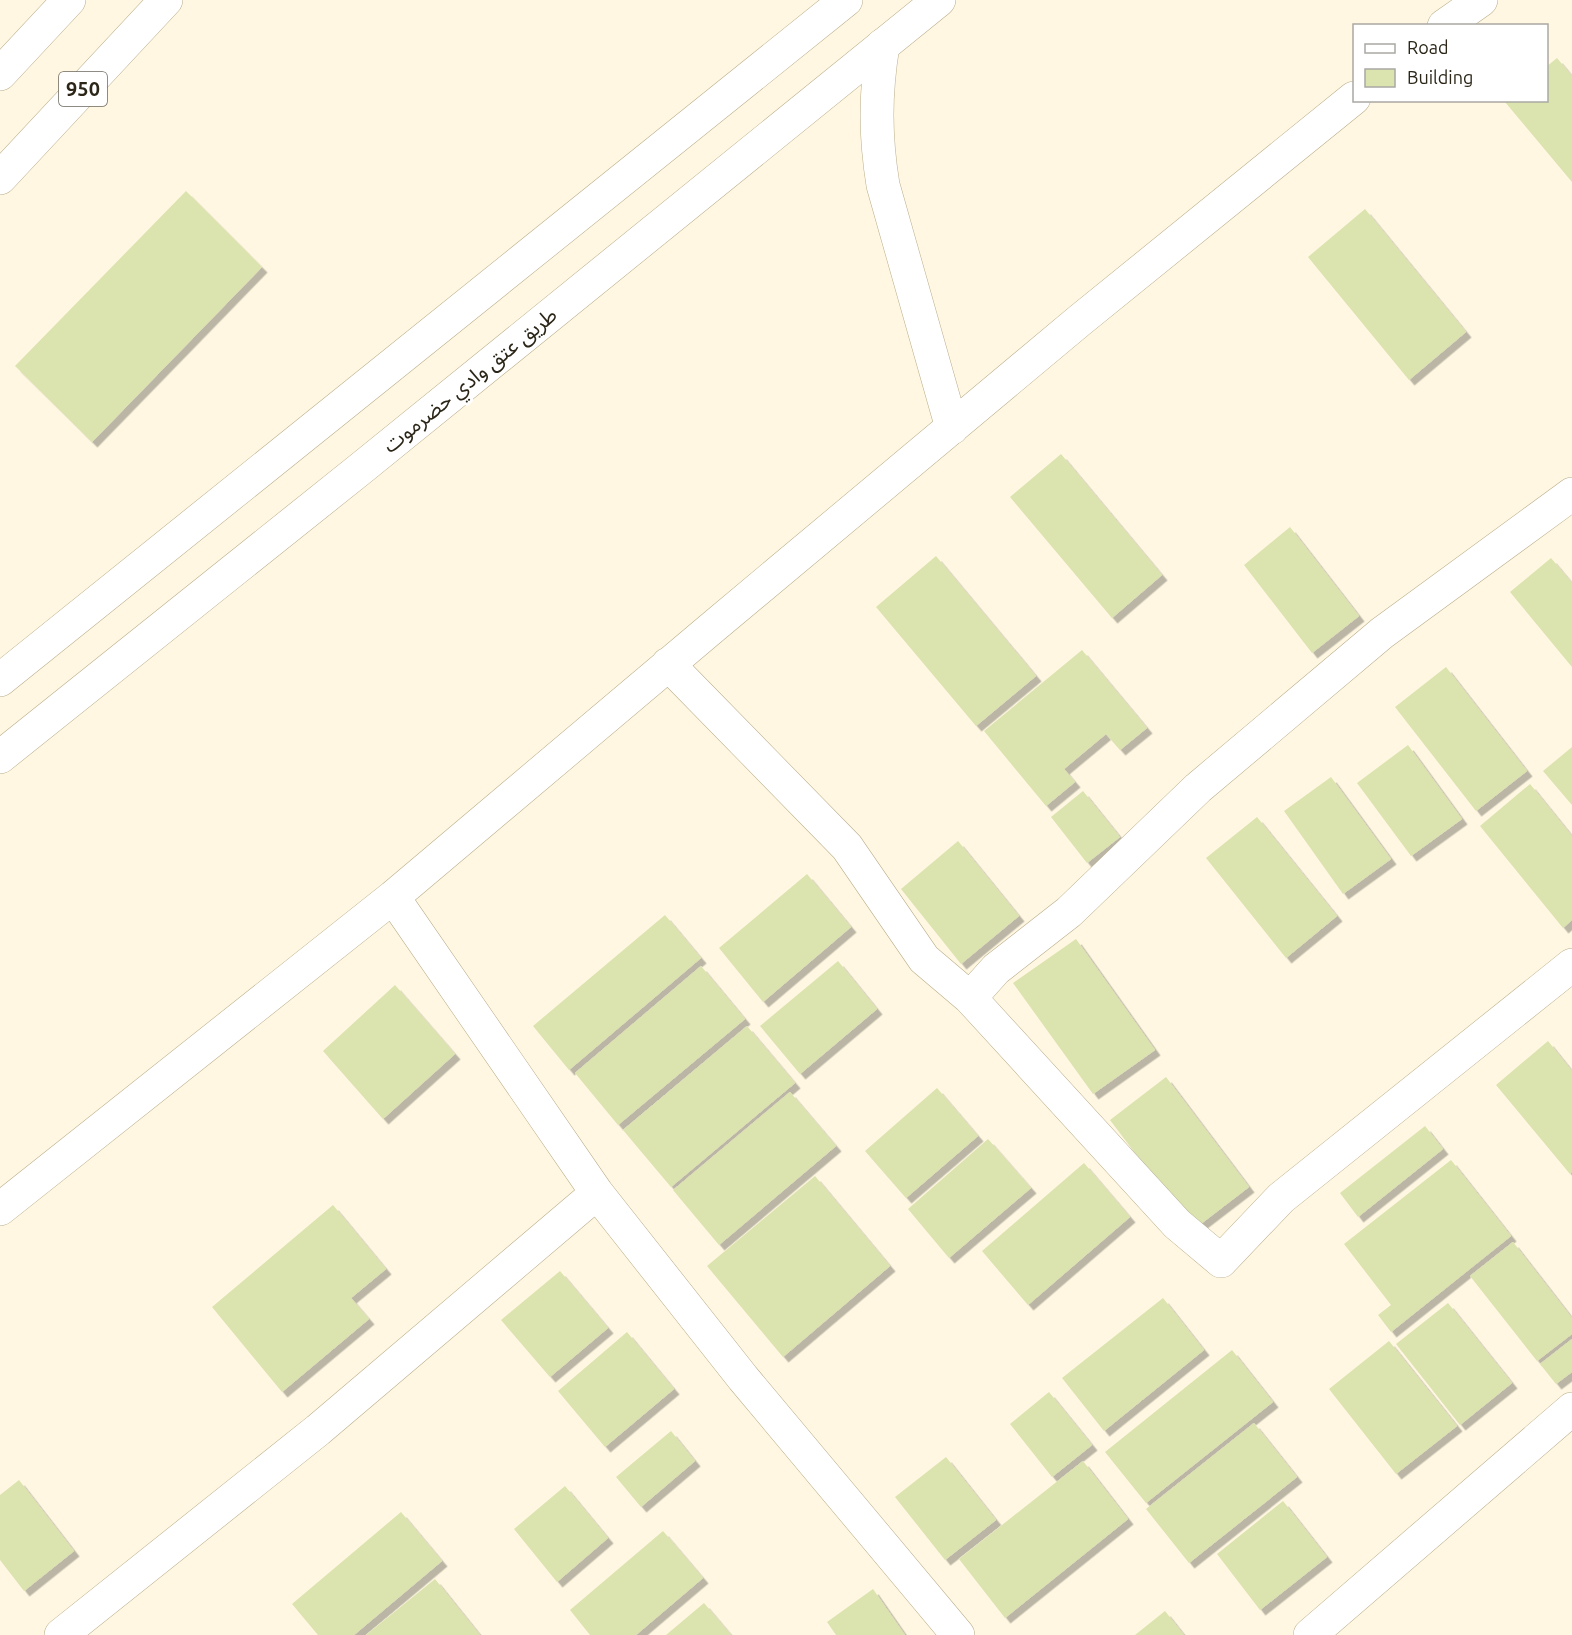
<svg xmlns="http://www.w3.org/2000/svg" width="1572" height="1635" font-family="Ubuntu,'Noto Sans Arabic',sans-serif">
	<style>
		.building { fill: #dbe4af; filter: url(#shadow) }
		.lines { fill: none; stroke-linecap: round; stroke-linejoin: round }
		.street-casing { stroke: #b9ad8a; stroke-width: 34 }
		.primary-casing { stroke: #b9ad8a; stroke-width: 34 }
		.street { stroke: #fff; stroke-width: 33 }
		.primary { stroke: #fff; stroke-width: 33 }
		.labels { text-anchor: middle; stroke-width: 6; stroke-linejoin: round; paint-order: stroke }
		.shield { fill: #fff; stroke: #6b675d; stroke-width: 1.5 }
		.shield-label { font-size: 20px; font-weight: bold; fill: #2b2618 }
		.street-label { font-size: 21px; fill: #2b2618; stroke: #fff }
	</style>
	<defs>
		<filter id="shadow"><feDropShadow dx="5.5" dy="5.5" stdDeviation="0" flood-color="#0004"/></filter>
	</defs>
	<rect width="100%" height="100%" fill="#fff7e1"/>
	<!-- building -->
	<path class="building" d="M1557 58 1572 76V182L1505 102 1546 100V67Z
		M186 191 262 267 92 442 15 366Z
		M1365 209 1466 332 1409 380 1308 257Z
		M1061 454 1162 575 1112 618 1010 497Z
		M1290 527 1359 616 1312 653 1244 565Z
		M936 556 1036 676 976 726 876 607Z
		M1551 558 1572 583V667L1510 592Z
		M1082 650 1147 728 1120 750 1106 734 1064 769 1075 782 1046 806 984 731Z
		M1446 667 1527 771 1476 811 1395 707Z
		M1408 745 1462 819 1411 856 1357 783Z
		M1572 747V805L1543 771Z
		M1331 777 1391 859 1343 894 1284 811Z
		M1530 784 1572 836V920L1563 928 1480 826Z
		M1083 791 1120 837 1087 863 1051 817Z
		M1257 817 1337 916 1286 958 1206 858Z
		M958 841 1019 916 961 964 901 889Z
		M807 874 851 927 763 1002 719 948Z
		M665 915 701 958 569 1070 533 1026Z
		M1076 939 1155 1050 1093 1094 1013 983Z
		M838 961 877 1009 800 1074 760 1026Z
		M701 966 745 1019 618 1125 575 1073Z
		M395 985 455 1054 383 1119 323 1051Z
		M747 1026 795 1083 671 1187 623 1130Z
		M1548 1041 1572 1071V1172L1570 1174 1496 1085Z
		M1166 1077 1249 1187 1193 1230 1110 1120Z
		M937 1088 978 1136 906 1198 865 1151Z
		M790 1092 836 1146 719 1245 673 1190Z
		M1425 1126 1443 1149 1358 1217 1340 1193Z
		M988 1139 1031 1188 949 1258 908 1209Z
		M1451 1160 1511 1236 1391 1332 1378 1315 1391 1305 1344 1244Z
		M1084 1163 1130 1217 1028 1305 982 1251Z
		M815 1176 890 1266 783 1357 707 1266Z
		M333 1205 386 1269 351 1298 369 1319 282 1392 212 1307Z
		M1513 1242 1572 1318V1334L1537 1361 1470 1276Z
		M560 1271 608 1328 550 1377 501 1320Z
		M1163 1298 1204 1350 1104 1431 1062 1378Z
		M1448 1303 1512 1383 1460 1425 1396 1344Z
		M627 1332 674 1389 605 1447 558 1391Z
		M1572 1339V1372L1556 1384 1540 1364Z
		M1389 1341 1457 1426 1396 1474 1329 1389Z
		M1232 1350 1273 1402 1146 1503 1105 1452Z
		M1049 1392 1092 1445 1052 1477 1010 1424Z
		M1254 1423 1297 1477 1189 1563 1146 1509Z
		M671 1431 695 1461 641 1507 616 1477Z
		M946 1457 996 1520 945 1560 895 1497Z
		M1083 1461 1128 1519 1005 1618 959 1559Z
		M19 1480 74 1551 24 1591 0 1560V1495Z
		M565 1486 608 1538 557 1582 514 1529Z
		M1283 1501 1327 1557 1260 1610 1217 1554Z
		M401 1512 442 1561 354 1635H318L292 1604Z
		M663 1531 703 1578 636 1635H590L570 1610Z
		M435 1579 480 1635H366Z
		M873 1589 905 1635H836L827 1622Z
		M704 1603 731 1635H666Z
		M1165 1611 1184 1635H1135Z"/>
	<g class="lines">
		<!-- street casing -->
		<g class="street-casing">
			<path id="street" d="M1444 26 1481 0
				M883 45C875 94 875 136 883 185L952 428
				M668 664 847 847 924 959 970 998 996 969 1069 912 1198 788 1382 633 1572 494
				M393 897 597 1193 743 1378 958 1635
				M970 998 1177 1224 1221 1261 1281 1198 1572 965
				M0 1209 393 897 713 627 1079 321 1354 98
				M61 1635 318 1430 597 1193
				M1310 1635 1572 1409"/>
		</g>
		<!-- primary casing -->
		<g class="primary-casing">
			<path id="primary" d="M0 74 69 0
				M0 178 166 0
				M0 680 846 0
				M0 757 359 470 939 0"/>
		</g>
		<!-- street -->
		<use href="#street" class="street"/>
		<!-- primary -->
		<use href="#primary" class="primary"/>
	</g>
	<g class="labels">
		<!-- shield labels -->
		<rect class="shield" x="59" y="72" width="48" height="34" rx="4.5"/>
		<g class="shield-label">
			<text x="83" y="96">950</text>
		</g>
		<!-- street labels -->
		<g class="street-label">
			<text transform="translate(470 380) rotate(-39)" y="7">طريق عتق وادي حضرموت</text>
		</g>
	</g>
	<!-- legend -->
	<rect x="1353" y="24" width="195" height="78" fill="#ffffff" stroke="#aaa8a3" stroke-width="1.5"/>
	<rect x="1365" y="44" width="30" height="9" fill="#ffffff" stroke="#aaa8a3" stroke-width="1.5"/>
	<text x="1407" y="54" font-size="18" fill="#2b2618">Road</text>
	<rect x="1365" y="69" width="30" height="18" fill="#dbe4af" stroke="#aaa8a3" stroke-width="1.5"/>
	<text x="1407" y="84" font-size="18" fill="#2b2618">Building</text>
</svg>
